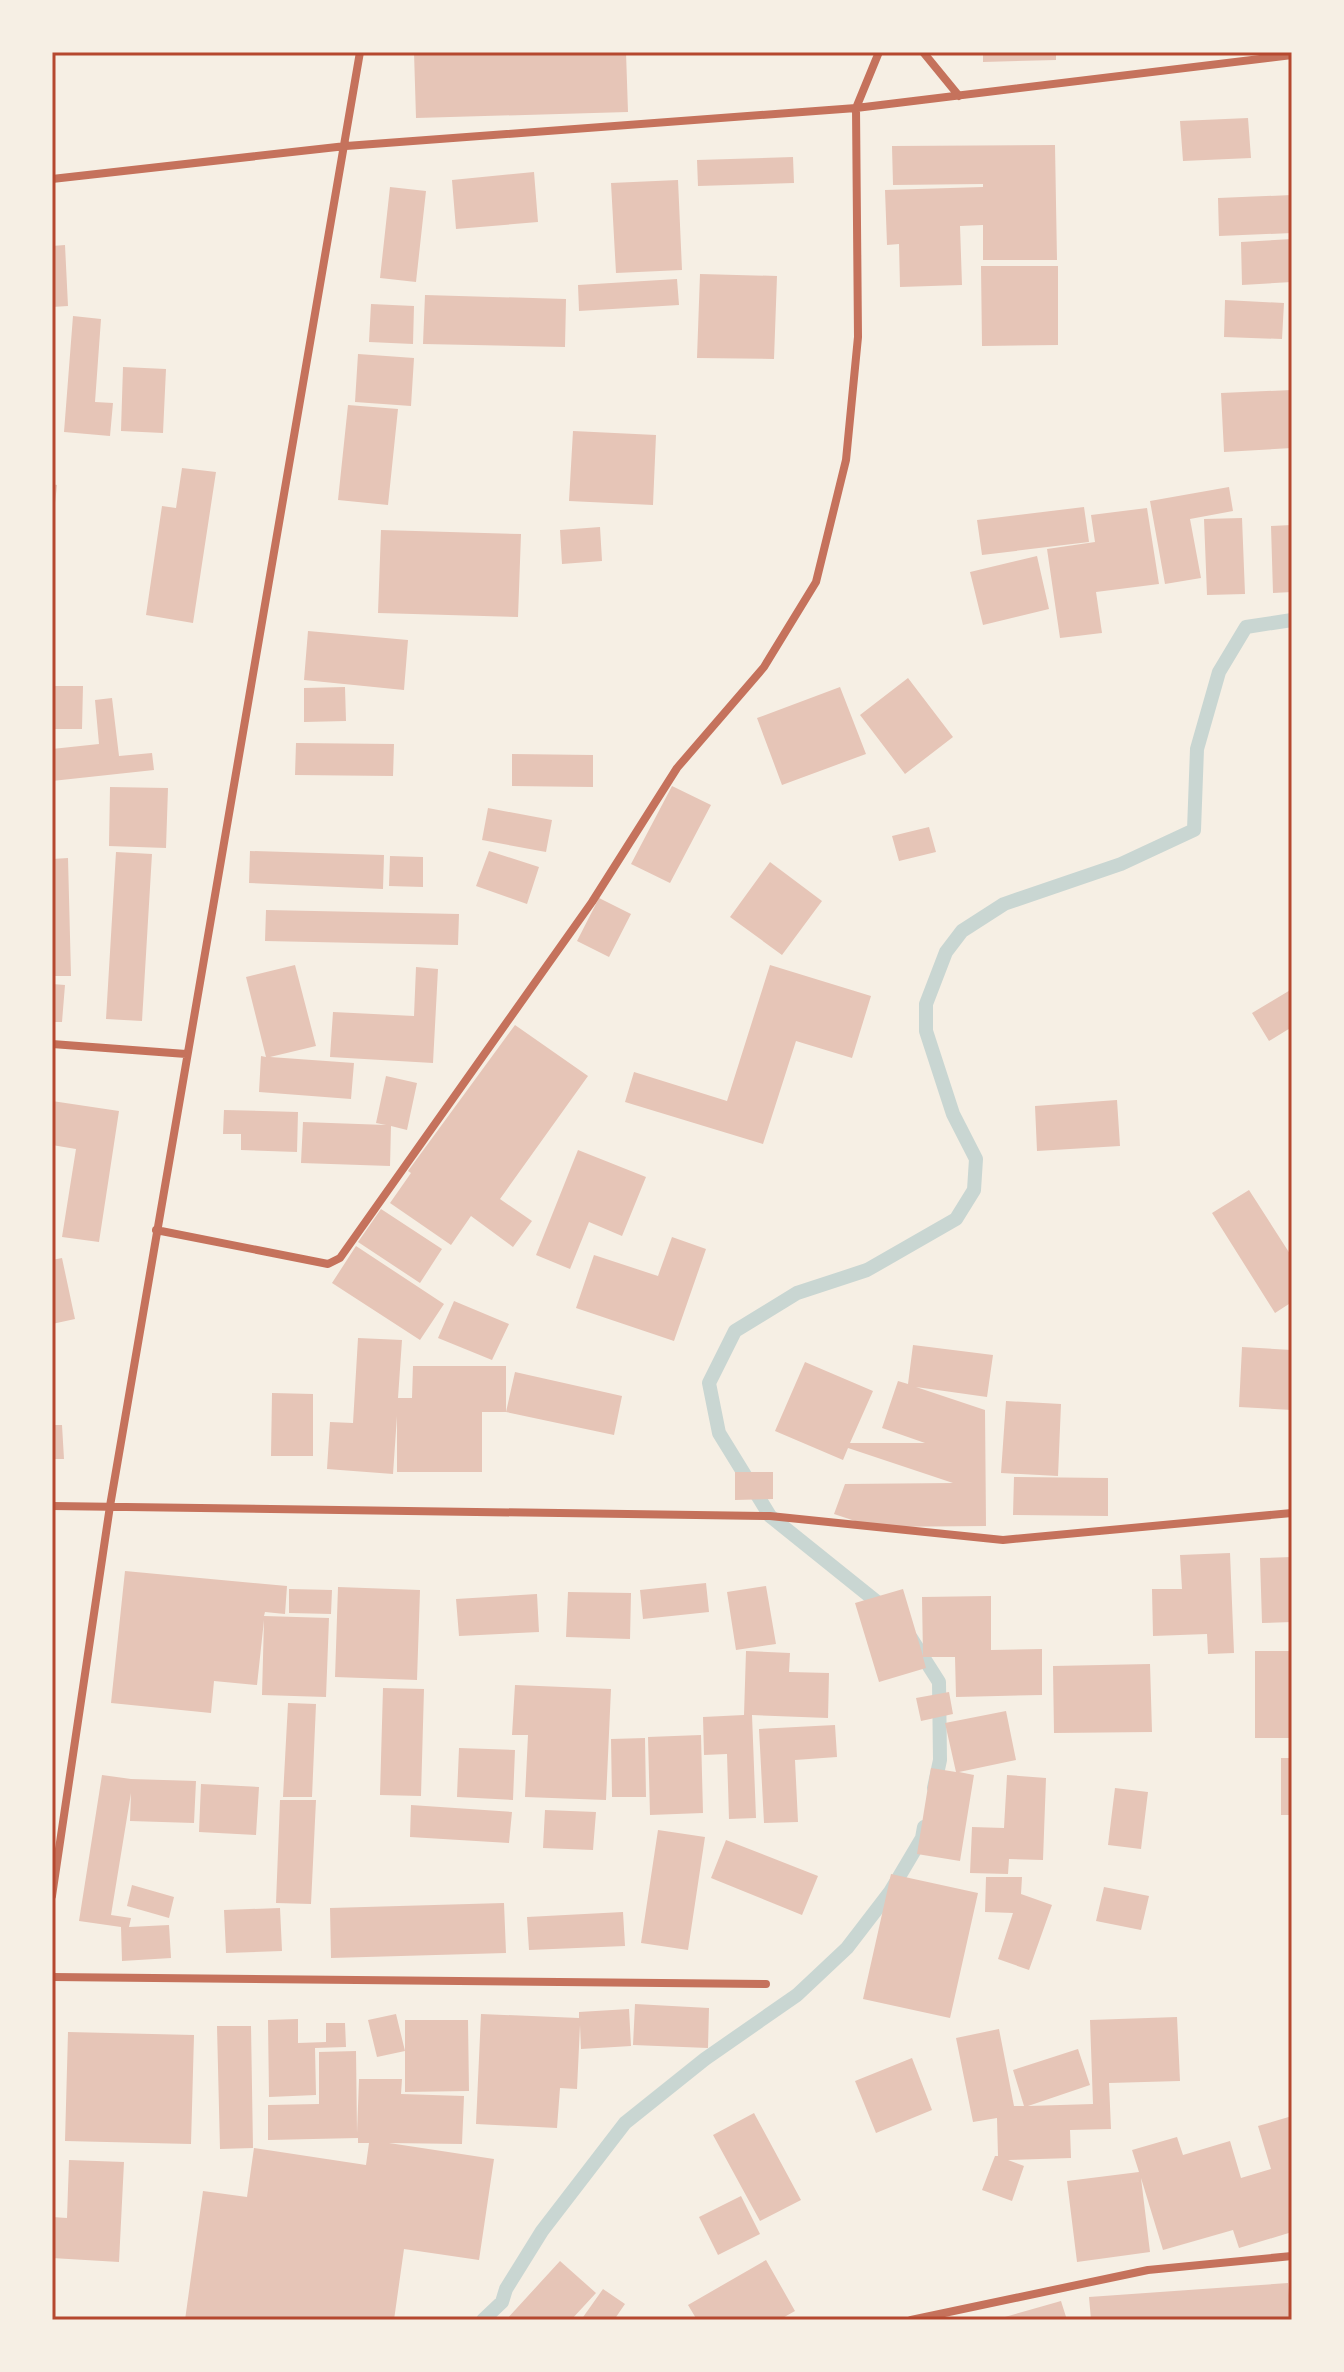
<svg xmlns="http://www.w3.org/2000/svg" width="1344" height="2372" font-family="'Titillium Web',sans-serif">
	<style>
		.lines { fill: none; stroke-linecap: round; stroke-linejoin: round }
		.stream { stroke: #c9d6d2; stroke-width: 14 }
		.building { fill: #e6c5b7 }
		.minor { stroke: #c5725c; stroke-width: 8 }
		.neatline { fill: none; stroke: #b5482f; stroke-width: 3 }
	</style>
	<rect width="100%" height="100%" fill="#f6efe4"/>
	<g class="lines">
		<!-- stream -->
		<path class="stream" d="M887 1610 770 1516 719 1433 709 1383 735 1331 797 1293 867 1270 956 1219 974 1190 976 1159 953 1114 926 1031V1004L946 952 962 931 1004 904 1121 864 1194 830 1197 749 1219 672 1246 627 1292 620
			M911 1638 939 1682 940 1760 934 1788
			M483 2320 502 2302 506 2289 542 2231 625 2123 705 2059 797 1995 847 1948 890 1892 922 1838 924 1827"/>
	</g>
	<!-- building -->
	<path class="building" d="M414 52H626L628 112 416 118Z
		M983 52H1056V60L983 62Z
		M1248 118 1251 158 1183 161 1180 121Z
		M1055 145 1057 260H983V225L960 226 962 285 900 287 899 244 887 245 885 190 983 187V184L893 185 892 146Z
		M793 157 794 183 698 186 697 160Z
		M534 172 538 222 456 229 452 180Z
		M678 180 682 270 616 273 611 183Z
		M390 187 426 191 416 282 380 278Z
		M1292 195V233L1219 236 1218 198Z
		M1292 239V282L1242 285 1241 242Z
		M65 245 68 306 52 307V246Z
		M981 266H1058V345L982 346Z
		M700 274 777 276 774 359 697 358Z
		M677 279 679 305 579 311 578 285Z
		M425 295 566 299 565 347 423 344Z
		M1225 300 1284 303 1282 339 1224 337Z
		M371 304 414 306 413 344 369 342Z
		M73 316 101 319 95 402 113 403 110 436 64 432Z
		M358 354 414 358 411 406 355 402Z
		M123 367 166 369 163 433 121 431Z
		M1292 390V448L1224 452 1221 393Z
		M348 405 398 409 388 505 338 500Z
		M573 431 656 435 653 505 569 501Z
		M182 468 216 472 193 623 146 615 162 506 176 508Z
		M52 484 57 485 54 512H52Z
		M1229 487 1233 511 1190 519 1201 578 1165 584 1150 501Z
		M1084 507 1089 542 982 555 977 520Z
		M1147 508 1159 584 1096 592 1102 633 1060 638 1047 549 1095 542 1091 515Z
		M1242 518 1245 594 1207 595 1204 519Z
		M1292 525V592L1273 593 1271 526Z
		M600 527 602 561 562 564 560 530Z
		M381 530 521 534 518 617 378 613Z
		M1037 556 1049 609 983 625 970 572Z
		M308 631 408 640 404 690 304 680Z
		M908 678 953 737 905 774 860 715Z
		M52 686H83L82 729H52Z
		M345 687 346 721 304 722V688Z
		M840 687 866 754 782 785 757 718Z
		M112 698 119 756 152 753 154 770 52 781V749L99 744 95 700Z
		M296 743 394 744 393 776 295 775Z
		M512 754 593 755V787L512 786Z
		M672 786 711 805 670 883 631 864Z
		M110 787 168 788 166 848 109 846Z
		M488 808 552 820 546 852 482 840Z
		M929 827 936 852 899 861 892 836Z
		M250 851 384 855 383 889 249 883Z
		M489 851 539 867 527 904 476 886Z
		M116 852 152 854 142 1021 106 1019Z
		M390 856 423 857V887L389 886Z
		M68 858 71 976H52V859Z
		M770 862 822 901 782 955 730 917Z
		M599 898 631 914 609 957 577 941Z
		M266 910 459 914 458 945 265 941Z
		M295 965 316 1046 270 1057 354 1063 351 1099 259 1092 261 1056 266 1057 246 977Z
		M770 965 871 996 852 1058 796 1041 763 1144 625 1102 634 1072 727 1101Z
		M416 967 438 969 433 1063 330 1057 333 1012 414 1016Z
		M52 984 65 985 62 1022H52Z
		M1292 989V1027L1269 1041 1252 1013Z
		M515 1025 588 1076 500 1199 532 1221 513 1247 471 1216 451 1245 390 1203 411 1173 408 1171Z
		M386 1076 417 1083 407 1130 391 1126 390 1166 301 1163 303 1122 386 1125 376 1123Z
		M1117 1100 1120 1146 1037 1151 1035 1106Z
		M52 1101 119 1111 99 1242 62 1237 76 1149 52 1145Z
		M224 1110 298 1112 297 1152 241 1150V1134H223Z
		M578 1150 646 1177 622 1236 589 1222 570 1269 536 1255Z
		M1249 1190 1292 1257V1302L1275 1313 1212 1213Z
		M381 1209 442 1249 420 1283 358 1242Z
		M672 1237 706 1249 674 1341 576 1308 594 1255 658 1276Z
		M356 1246 444 1304 420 1340 332 1283Z
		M62 1258 75 1319 52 1324V1260Z
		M454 1301 509 1324 492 1360 438 1338Z
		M358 1338 402 1340 398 1398H412L413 1366H506V1412L515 1372 622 1396 614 1435 506 1412H482V1472H397V1416L393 1474 327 1469 330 1422 353 1423Z
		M913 1345 993 1355 987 1397 916 1387 985 1410 986 1526 873 1527 834 1514 845 1484 953 1483 848 1448 843 1460 775 1431 805 1362 873 1391 850 1443H925L882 1428 898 1381 908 1384Z
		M1242 1347 1292 1350V1410L1239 1407Z
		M272 1393 313 1394V1456H271Z
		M1006 1401 1061 1404 1058 1476 1001 1473Z
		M52 1425H62L64 1459H52Z
		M735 1472H773V1499L735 1500Z
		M1014 1477 1108 1478V1516L1013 1515Z
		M1230 1553 1234 1653 1208 1654 1207 1634 1153 1636 1152 1589H1182L1180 1555Z
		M1292 1557V1622L1262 1623 1260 1558Z
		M125 1571 287 1586 285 1614 265 1612 264 1616 329 1618 326 1697 262 1695 264 1620 257 1685 214 1681 211 1713 111 1703Z
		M706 1583 709 1612 643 1619 640 1590Z
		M766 1586 776 1644 736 1650 727 1592Z
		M338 1587 420 1590 417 1680 335 1677Z
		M289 1589 332 1590 331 1614 289 1613Z
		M903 1589 923 1656 922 1597 991 1596V1650L1042 1649V1695L956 1697 955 1657H923L926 1668 879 1682 855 1603Z
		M568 1592 631 1593 630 1639 566 1637Z
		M537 1594 539 1632 459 1636 456 1599Z
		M746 1651 790 1653 789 1672 829 1673 828 1718 752 1715 756 1818 729 1819 727 1754 704 1755 703 1717 744 1715Z
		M1255 1651H1292V1738H1255Z
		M1150 1664 1152 1732 1054 1733 1053 1666Z
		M515 1685 611 1689 606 1800 525 1797 528 1735H512Z
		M383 1688 424 1689 421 1796 380 1795Z
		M949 1692 953 1714 921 1721 916 1698Z
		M288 1703 316 1704 312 1797H283Z
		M1006 1711 1016 1760 959 1772 974 1775 960 1861 917 1854 931 1768 956 1772 945 1723Z
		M835 1725 837 1757 795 1760 798 1822 764 1823 759 1729Z
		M701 1735 703 1813 650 1815 648 1737Z
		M645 1738 646 1797H612L611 1739Z
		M459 1748 515 1750 513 1800 457 1797Z
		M1281 1758H1292V1815H1281Z
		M102 1775 131 1779 196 1781 194 1823 130 1821 131 1793 111 1915 131 1918 129 1927 169 1925 171 1958 122 1961 121 1927 79 1921Z
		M1007 1775 1046 1778 1043 1860 1009 1859 1008 1874 970 1873 972 1827 1004 1828Z
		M201 1784 259 1787 256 1835 199 1832Z
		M1115 1788 1148 1792 1141 1849 1108 1845Z
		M280 1800H316L311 1904 276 1903Z
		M411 1805 512 1812 509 1843 410 1837Z
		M545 1810 596 1812 593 1850 543 1848Z
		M658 1830 705 1837 688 1950 641 1943Z
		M726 1840 818 1876 802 1915 711 1878Z
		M891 1874 978 1893 950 2018 863 1999Z
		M986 1877H1022L1021 1894 1052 1905 1029 1970 998 1959 1013 1913 985 1912Z
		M132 1885 174 1897 169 1918 127 1906Z
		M1104 1887 1149 1896 1141 1930 1096 1921Z
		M504 1903 506 1953 331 1958 330 1908Z
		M280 1908 282 1951 226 1953 224 1910Z
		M623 1912 625 1946 529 1950 527 1917Z
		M635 2004 709 2008 708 2048 633 2045Z
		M629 2009 631 2046 581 2049 580 2025 577 2089 560 2088 557 2128 476 2124 481 2014 579 2018V2012Z
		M396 2014 405 2051 377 2057 368 2020Z
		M1177 2017 1180 2081 1109 2083 1111 2129 1070 2130 1071 2158 1008 2160 1024 2166 1012 2201 982 2190 995 2156H998L997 2118 973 2122 956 2038 999 2029 1014 2106H1024L1013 2070 1078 2049 1090 2085 1028 2106 1093 2104 1090 2020Z
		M298 2019V2043L326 2042V2023H345L346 2047 315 2048 316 2095 269 2097 268 2020Z
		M405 2020H468L469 2091 405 2092Z
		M217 2026H251L253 2148 220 2149Z
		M68 2032 194 2035 191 2144 65 2141Z
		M356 2051 357 2133 359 2079H402L401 2094 464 2096 462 2144 389 2143 494 2159 479 2260 404 2249 394 2320H185L203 2191 247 2197 254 2148 366 2165 369 2143H358V2138L268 2140V2105L319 2104V2052Z
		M912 2058 932 2110 876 2133 855 2081Z
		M754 2113 801 2200 760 2221 713 2135Z
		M1292 2116V2232L1239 2248 1233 2230 1163 2250 1141 2178 1150 2252 1077 2262 1067 2181 1139 2172 1132 2150 1177 2137 1183 2155 1230 2141 1241 2178 1271 2169 1258 2126Z
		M69 2160 124 2162 119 2262 52 2258V2217L67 2218Z
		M741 2196 760 2234 718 2255 699 2217Z
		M766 2260 795 2311 779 2320H697L688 2305Z
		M560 2261 596 2293 571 2320H506Z
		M1288 2283 1291 2320H1091L1089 2297Z
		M603 2289 625 2304 614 2320H581Z
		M1061 2301 1067 2320H998V2319Z"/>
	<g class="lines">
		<!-- minor -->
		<path class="minor" d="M923 52 959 96
			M52 179 346 146 856 108 1292 55
			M52 1044 186 1054
			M156 1230 328 1264 340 1258 592 902 677 768 764 667 816 582 846 460 858 337 856 108 879 52
			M52 1506 770 1516 1003 1540 1292 1513
			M52 1896 110 1506 360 52
			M52 1977 766 1984
			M911 2320 1148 2270 1292 2256"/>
	</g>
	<!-- border -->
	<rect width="1344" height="2372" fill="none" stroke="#f6efe4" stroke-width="108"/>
	<rect x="54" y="54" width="1236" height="2264" class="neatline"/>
</svg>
